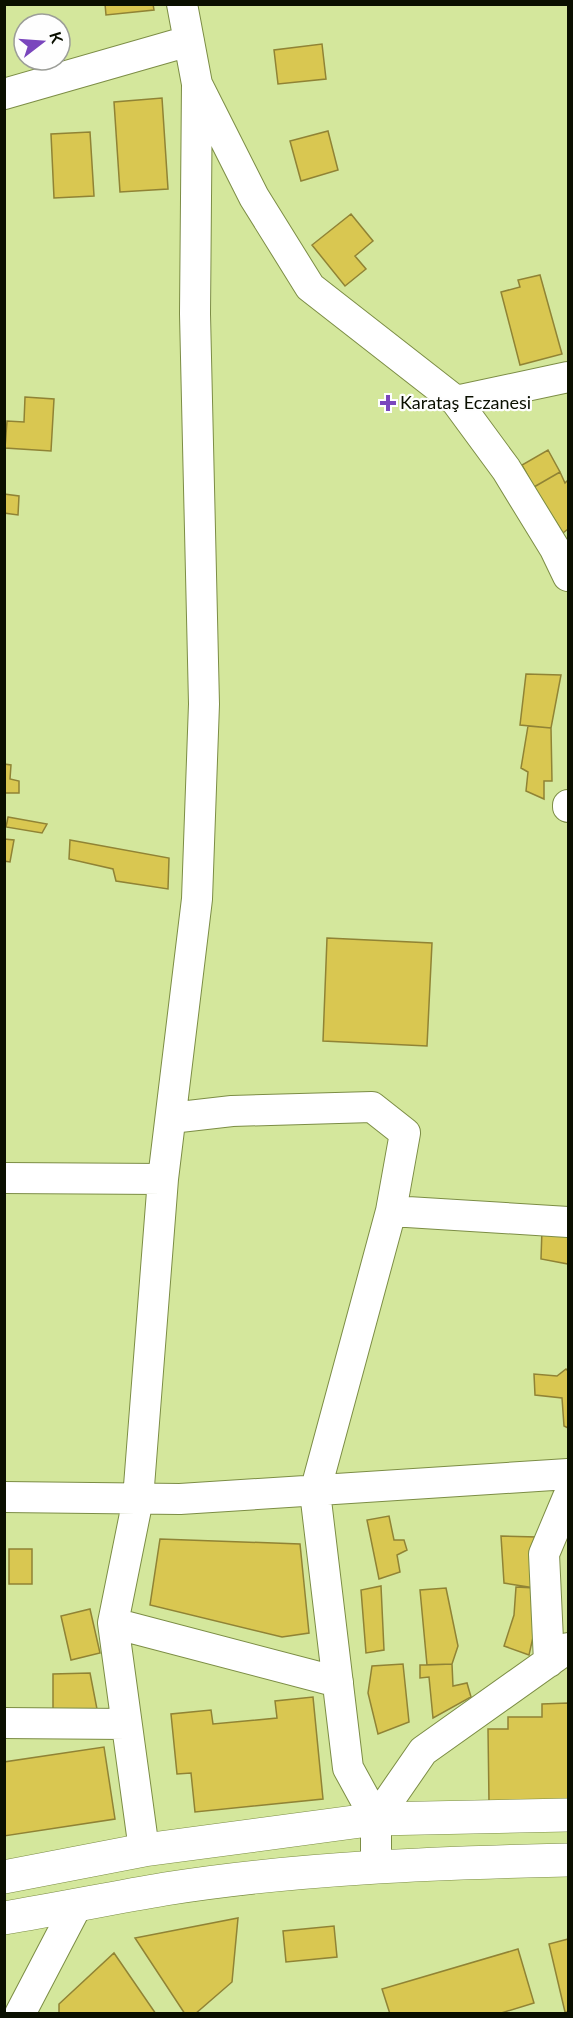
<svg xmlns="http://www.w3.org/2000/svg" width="573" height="2018" font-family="Lato,sans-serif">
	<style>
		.building { fill: #d9c751; stroke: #908335; stroke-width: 1.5 }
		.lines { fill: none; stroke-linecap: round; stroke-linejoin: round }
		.minor-casing { stroke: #7c8d45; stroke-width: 32 }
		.secondary-casing { stroke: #7c8d45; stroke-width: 34 }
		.minor { stroke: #fff; stroke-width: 30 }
		.secondary { stroke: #fff; stroke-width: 33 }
		.poi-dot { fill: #7a46bd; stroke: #fefefe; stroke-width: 2 }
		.labels { text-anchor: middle; stroke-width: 4.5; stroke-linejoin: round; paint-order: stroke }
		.poi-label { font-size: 18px; fill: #0a0f00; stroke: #fefefe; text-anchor: start }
	</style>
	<rect width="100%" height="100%" fill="#d4e79c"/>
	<!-- building -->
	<path class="building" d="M105 4H153L154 10 106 15Z
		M322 44 326 79 278 84 274 50Z
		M162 98 168 189 120 192 114 102Z
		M328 131 338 170 301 181 290 141Z
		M90 132 94 196 54 198 51 134Z
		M351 214 373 241 355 256 366 269 345 286 312 245Z
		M540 275 562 354 520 365 501 292 520 287 518 280Z
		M25 397 54 399 51 451 5 448 7 421 24 422Z
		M548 450 560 472 534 487 522 465Z
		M560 472 565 483 568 480V529L563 533 534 487Z
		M4 494 19 496 18 515 4 513Z
		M526 674 561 675 551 728 520 725Z
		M528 726 551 728 552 781H544V799L526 791 528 772 521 768Z
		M4 764 11 765 10 779 19 781V793H4Z
		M8 817 47 824 42 833 6 827Z
		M4 839 14 840 10 862 4 861Z
		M70 840 169 858 168 889 116 881 113 869 69 859Z
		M327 938 432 943 427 1046 323 1041Z
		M542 1229 568 1231V1264L541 1259Z
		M566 1369 568 1371V1428L564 1426 562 1398 535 1395 534 1374 557 1376Z
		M389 1516 394 1540H404L407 1550 397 1555 400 1572 379 1579 367 1520Z
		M501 1536 537 1537 535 1588 504 1583Z
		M160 1539 300 1544 309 1633 282 1637 150 1605Z
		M9 1549H32V1584H9Z
		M381 1586 384 1650 366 1653 361 1590Z
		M516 1587 535 1588 536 1624 529 1655 504 1646 514 1615Z
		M446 1588 458 1646 452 1664 427 1665 420 1590Z
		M90 1609 100 1653 71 1660 61 1616Z
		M403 1664 409 1722 378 1734 368 1693 372 1666Z
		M452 1664 453 1686 467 1683 471 1697 433 1718 429 1677 420 1678V1665Z
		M90 1673 97 1709 53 1713V1674Z
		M313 1697 323 1799 195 1812 191 1773 177 1774 171 1714 211 1710 213 1724 277 1718 275 1701Z
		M568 1703V1803L489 1802 488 1729H508V1717H542V1704Z
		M104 1747 115 1819 4 1836V1762Z
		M238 1918 232 1982 195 2014H185L135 1938Z
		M334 1926 337 1957 286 1962 283 1931Z
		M568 1939V2012H565L549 1944Z
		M518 1949 534 2003 498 2014H390L382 1989Z
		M114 1953 156 2014H59V2004Z"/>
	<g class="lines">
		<!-- minor casing -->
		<g class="minor-casing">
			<path id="minor" d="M182 4 197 84 254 197 310 287 456 401 506 469 555 549 568 576
				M4 94 189 41
				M456 401 568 377
				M568 805V807
				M171 1118 232 1111 372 1107 405 1133 391 1211 315 1492 348 1768 376 1819
				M4 1178 163 1179 138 1499 113 1623 144 1850
				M163 1179 197 899 204 704 195 314 197 84
				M391 1211 568 1222
				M4 1497 180 1499 568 1474
				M113 1623 338 1682
				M549 1662 544 1554 568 1497
				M4 1723 126 1724
				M376 1867V1819L423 1751 568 1648
				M20 2014 77 1905"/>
		</g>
		<!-- secondary casing -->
		<g class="secondary-casing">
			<path id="secondary" d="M4 1877 144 1850 376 1819 568 1815
				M4 1918C58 1909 112 1898 165 1889 298 1868 434 1863 568 1860"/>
		</g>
		<!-- minor -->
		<use href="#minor" class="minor"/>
		<!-- secondary -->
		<use href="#secondary" class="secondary"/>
	</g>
	<!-- markers -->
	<path class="poi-dot" d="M385 394h6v6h6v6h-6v6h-6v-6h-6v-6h6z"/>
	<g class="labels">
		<!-- poi labels -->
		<g class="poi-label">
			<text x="400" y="409">Karataş Eczanesi</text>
		</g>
	</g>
	<!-- border -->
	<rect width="573" height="2018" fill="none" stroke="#0a0f00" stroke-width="12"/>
	<!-- north arrow -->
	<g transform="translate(42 42) rotate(73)"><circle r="28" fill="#fefefe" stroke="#9c9e98" stroke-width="1.5"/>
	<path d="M0-4.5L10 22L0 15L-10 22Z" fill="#7a46bd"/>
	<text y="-9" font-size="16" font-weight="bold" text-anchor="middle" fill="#0a0f00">K</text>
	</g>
</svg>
